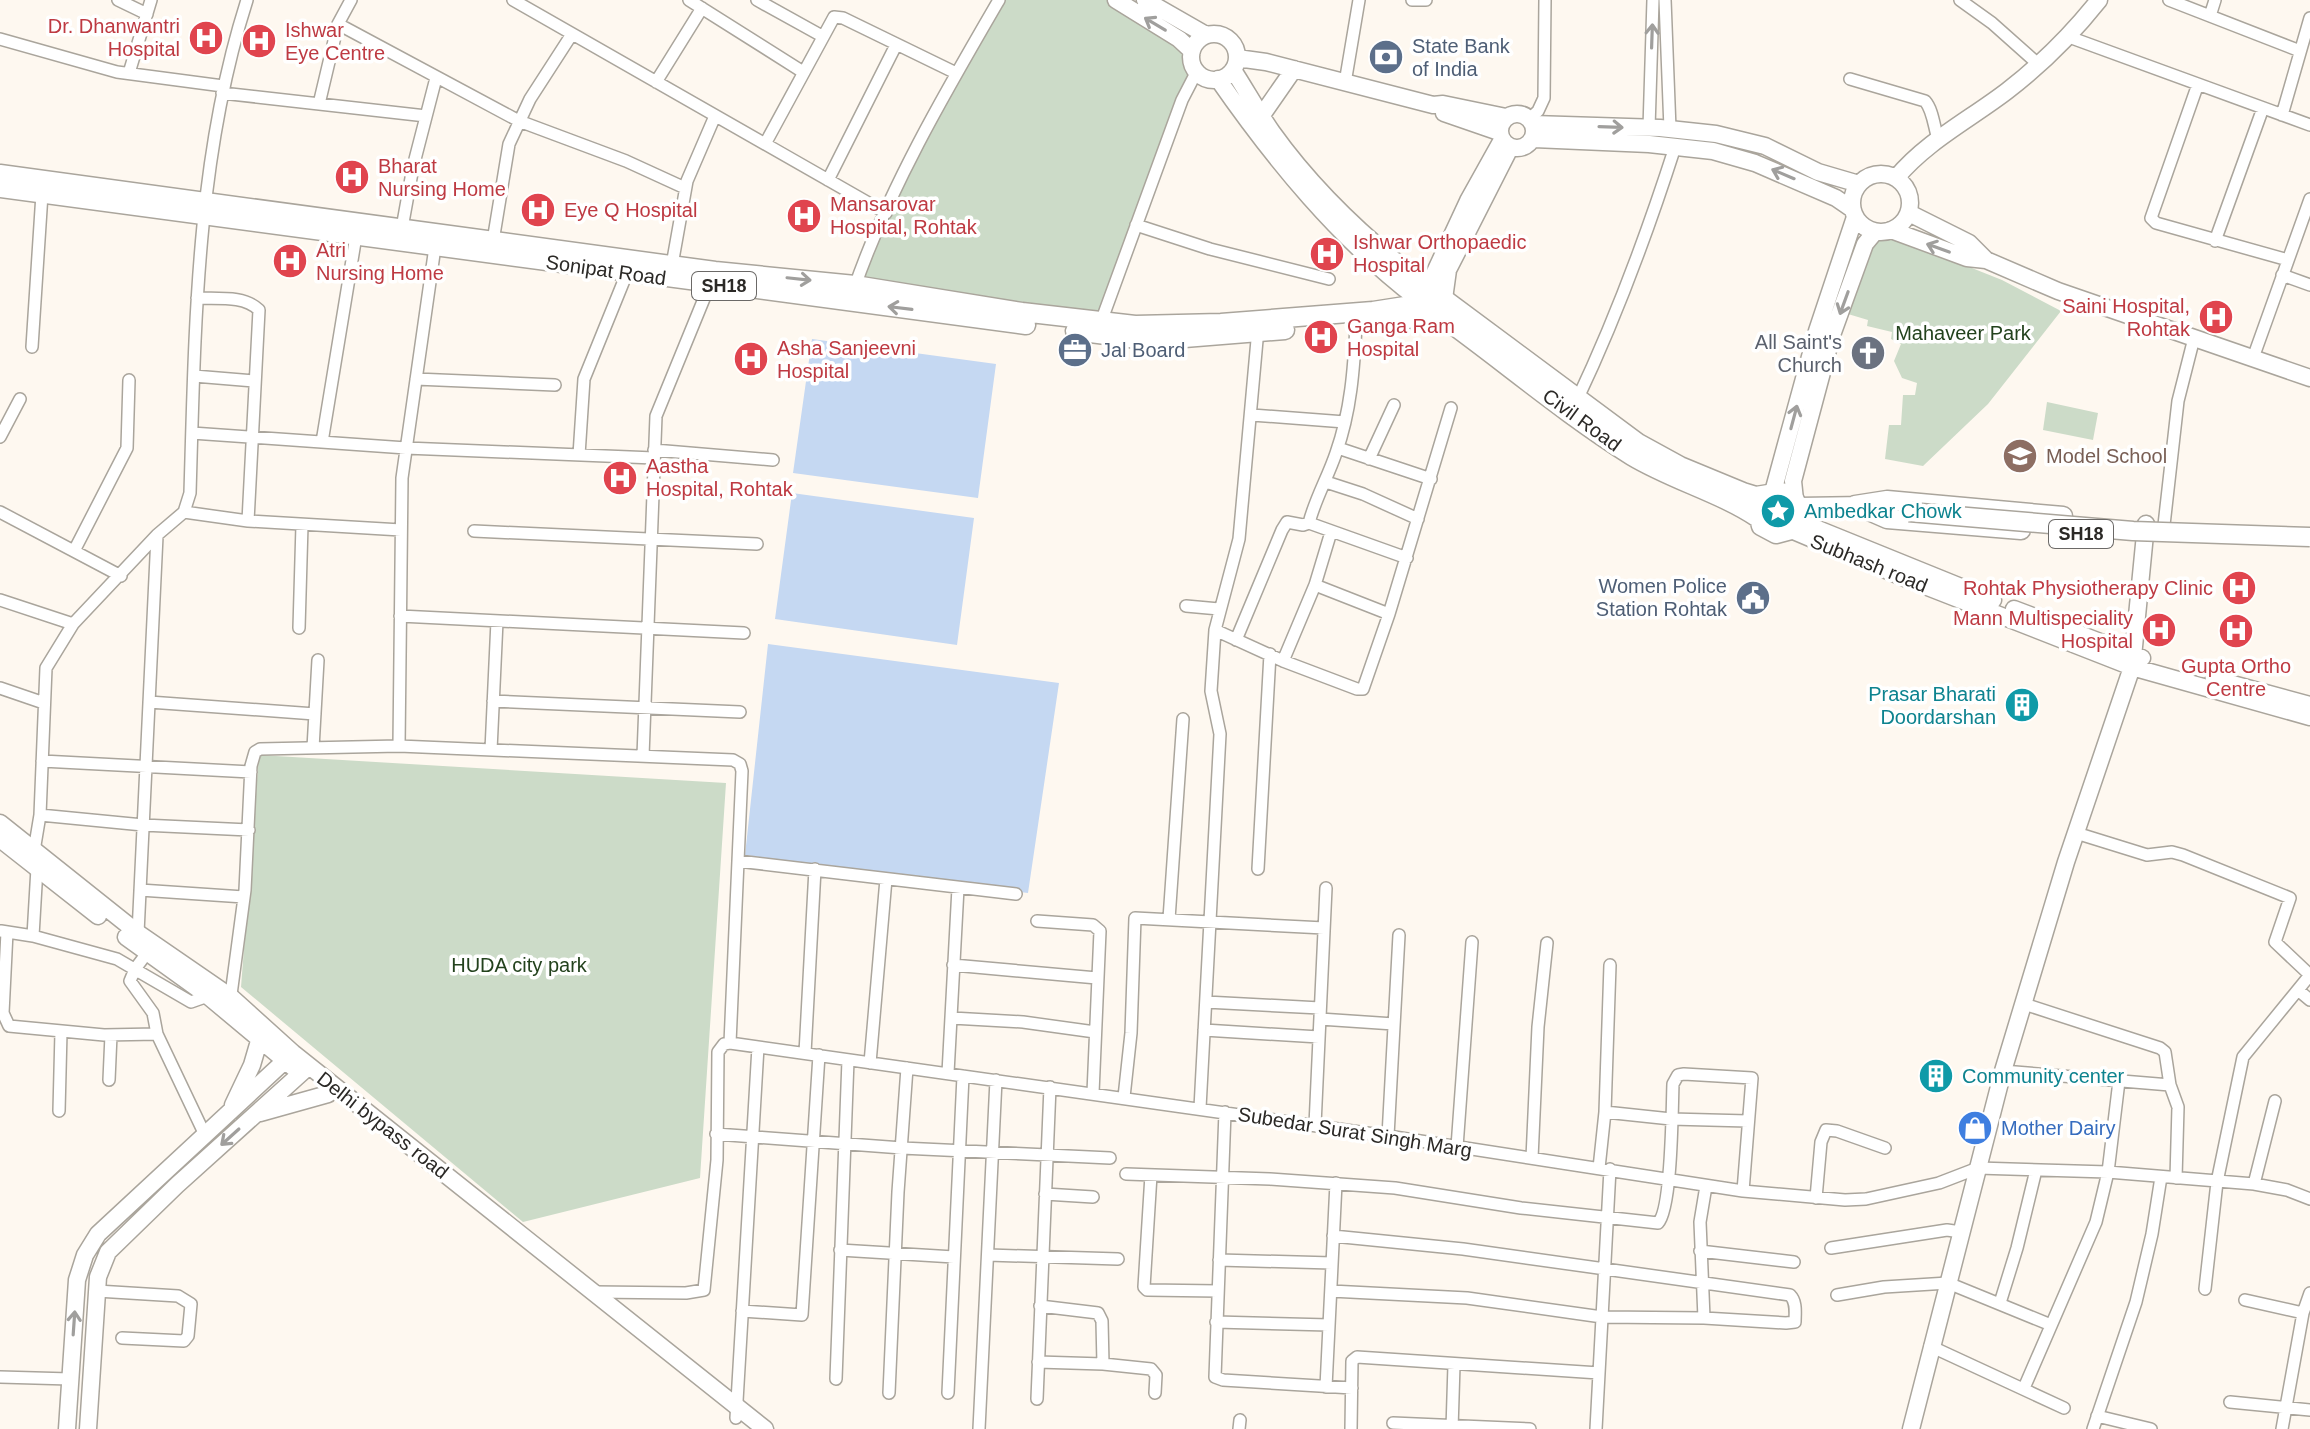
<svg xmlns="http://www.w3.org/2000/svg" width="2310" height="1429" font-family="Helvetica,sans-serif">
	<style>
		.green { fill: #ccdbc8 }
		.water { fill: #c5d8f2 }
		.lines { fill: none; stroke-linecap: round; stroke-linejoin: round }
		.street-casing { stroke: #aaa59c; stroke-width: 14 }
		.secondary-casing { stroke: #aaa59c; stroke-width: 19 }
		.primary-casing { stroke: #aaa59c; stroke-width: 21 }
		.street { stroke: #fff; stroke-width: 11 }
		.secondary { stroke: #fff; stroke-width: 16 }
		.primary { stroke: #fff; stroke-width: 18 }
		.primary-bridge-casing { stroke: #aaa59c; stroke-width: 21; stroke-linecap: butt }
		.primary-bridge { stroke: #fff; stroke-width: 18 }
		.oneway { stroke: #a09f9d }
		.labels { text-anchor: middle; stroke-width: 7; stroke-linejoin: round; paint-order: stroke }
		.shield { fill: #fff; stroke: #6b6967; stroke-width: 2 }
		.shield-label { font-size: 18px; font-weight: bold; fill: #2b2926 }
		.health-label { font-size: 20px; fill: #be3a42; stroke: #fff; text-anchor: start }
		.service-label { font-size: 20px; fill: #4e5e75; stroke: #fff; text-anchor: start }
		.street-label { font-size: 20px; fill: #2b2926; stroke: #fff }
		.park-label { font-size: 20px; fill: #23421d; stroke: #fff }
		.worship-label { font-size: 20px; fill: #5b616d; stroke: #fff; text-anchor: end }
		.education-label { font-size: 20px; fill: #785e54; stroke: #fff; text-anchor: start }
		.culture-label { font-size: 20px; fill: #0d838f; stroke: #fff; text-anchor: start }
		.shop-label { font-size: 20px; fill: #366cbe; stroke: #fff; text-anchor: start }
	</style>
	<rect width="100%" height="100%" fill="#fef8f0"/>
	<!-- green -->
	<path class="green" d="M1001 0H1115L1192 51 1194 68 1102 323 855 290 886 213Z
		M1889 235 2002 280 2061 311 1988 404 1923 466 1885 459 1889 425H1901L1903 395H1915L1917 383 1902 378 1894 361 1901 344 1891 339 1892 332 1867 326 1868 320 1848 314 1873 239Z
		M2047 402 2098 413 2093 440 2043 430Z
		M259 755 726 783 700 1178 523 1222 241 987Z"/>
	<!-- water -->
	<path class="water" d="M812 339 996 364 978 498 793 473Z
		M792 493 974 518 957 645 775 619Z
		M768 644 1059 683 1028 893 745 855Z"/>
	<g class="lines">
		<!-- street casing -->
		<g class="street-casing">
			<path id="street" d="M118 0 147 14
				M513 0 886 213
				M689 0 803 72
				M757 0 822 36
				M1412 0H1426
				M1665 0 1670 129
				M1960 0 1992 23 2038 64
				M2169 0 2300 51
				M2210 16 2215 0
				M338 24 519 121 626 161 685 188
				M2069 37 2310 125
				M0 39 117 72 223 86
				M129 73 151 0
				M1850 79 1925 101C1933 110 1934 127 1938 139
				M656 82 702 8
				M1345 83 1359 0
				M2198 84 2151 218 2156 223 2288 260
				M222 93 426 116
				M319 104 338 24 351 0
				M2282 115 2310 18
				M1529 119 1538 111 1544 98 1545 0
				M1649 128 1653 0
				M765 144 834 17 843 18 956 73
				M828 180 896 45
				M1136 225 1210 249 1329 279
				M402 228 413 167 436 78
				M493 241 509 144 530 99 572 34
				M2215 241 2263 108
				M672 265 687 181 715 116
				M2282 275 2310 285
				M854 289C888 190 946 91 999 0
				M197 298C217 299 244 295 259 310L248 521
				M1101 322 1182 100 1197 71
				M1356 324C1354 368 1351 411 1336 453 1328 477 1315 499 1309 523L1407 558
				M32 347 42 194
				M2253 358 2310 199
				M194 376 254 381
				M416 379 555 385
				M1577 400C1616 318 1647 234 1675 147
				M1252 415 1345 422
				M192 433 406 448 654 458
				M0 437 20 399
				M322 442 356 236
				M1338 448 1431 479
				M654 450 773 460
				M579 455 584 379 627 273
				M1369 459 1394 405
				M1326 482 1363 494 1418 519
				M0 512 121 576
				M184 512 248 521 401 530
				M2164 525 2178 401 2194 338
				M474 531 757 544
				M74 551 127 448 129 380
				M1315 585 1389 614
				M0 600 73 624
				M1186 606 1219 609
				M400 616 744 633
				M299 628 302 525
				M1215 630 1283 661 1357 689H1363L1389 614 1451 408
				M1236 640 1282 530 1287 522 1303 525 1309 523
				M1283 661 1315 585 1331 532
				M0 688 44 703
				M493 701 740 712
				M149 702 315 714
				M399 746 402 478 435 247
				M313 748 318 660
				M491 750 497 621
				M643 756 656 416 710 284
				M42 761 251 772
				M40 815 143 825 249 830
				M2076 833 2147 855 2172 852 2183 855 2290 898 2275 942 2310 975
				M34 851 40 815 46 668 73 624 157 535 184 512 190 493C195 328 196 159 247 0
				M1258 869 1270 654
				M140 890 244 897
				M1169 919 1183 719
				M1037 921 1093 925 1100 931 1093 1093
				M1 931 33 936 117 959 191 1002 208 996
				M7 932 3 1013 9 1026 104 1035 157 1034 205 1135
				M138 933 157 536
				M33 936 37 868
				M147 953 135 969 130 981 153 1013 157 1034
				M953 965 1097 978
				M2298 990 2310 1000
				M230 1002 245 890 251 766 255 752 260 749 399 746 733 760 740 764 742 771 738 861 1016 894
				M1206 1002 1320 1008
				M2024 1004 2160 1048 2165 1052 2170 1085
				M952 1018 1023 1022 1095 1032
				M1320 1019 1394 1024
				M1204 1030 1319 1037
				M730 1043 1388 1136 1743 1191 1845 1200 1866 1199 1939 1183 1978 1168 2108 1172 2254 1184 2287 1190 2310 1199
				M805 1053 815 869
				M870 1063 886 879
				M2003 1071 2170 1085 2178 1107 2176 1178
				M948 1073 958 888
				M109 1080 111 1035
				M1124 1097 1131 1033 1135 918 1324 928
				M1200 1108 1220 734 1211 691 1215 630 1239 539 1258 329
				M59 1111 61 1032
				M1225 1112 1215 1377 1223 1380 1352 1388
				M1605 1112 1671 1119 1748 1121
				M1315 1125 1326 888
				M716 1134 902 1148 1110 1158
				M1388 1136 1399 935
				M1457 1147 1472 942
				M1532 1158 1538 1027 1547 943
				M1599 1168 1605 1112 1610 965
				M1126 1174 1270 1179 1395 1188 1521 1208 1658 1223C1672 1209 1672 1108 1673 1084L1678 1075 1684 1074 1752 1078 1743 1191
				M1151 1175 1144 1287 1147 1290 1218 1291
				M2254 1184 2275 1101
				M1045 1194 1093 1197
				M1816 1198 1821 1142 1826 1130 1837 1131 1885 1148
				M1831 1248 1947 1230 1961 1232
				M840 1250 954 1257
				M1700 1251 1794 1262
				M988 1255 1118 1259
				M1219 1260 1332 1263
				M2205 1289 2217 1182 2243 1057 2310 975
				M97 1291 178 1296 191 1304 188 1336 184 1341 122 1338
				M1331 1291 1467 1298 1602 1317 1704 1318 1786 1323 1795 1322C1795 1313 1797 1302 1790 1295L1463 1249 1333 1236
				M594 1292 686 1293 704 1290 717 1160 718 1052 724 1044 730 1043 738 861
				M1837 1295 1884 1287 1948 1283 2051 1325
				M2245 1300 2303 1313
				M2000 1303 2017 1248 2036 1170
				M742 1311 802 1315 819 1055
				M1704 1318 1700 1222 1706 1186
				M1216 1322 1329 1325
				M1930 1346 2064 1408
				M1038 1362 1103 1364 1102 1321 1098 1313 1040 1306
				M1103 1364 1151 1369 1156 1375 1155 1393
				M0 1377 70 1379
				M836 1379 848 1060
				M1326 1387 1336 1183
				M2024 1388 2096 1222 2108 1172 2119 1081
				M889 1393 898 1192 907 1068
				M948 1393 963 1076
				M1037 1399 1050 1087
				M2230 1402 2310 1410
				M2097 1416 2151 1429
				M736 1418 758 1047
				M1393 1423 1530 1429
				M979 1429 996 1080
				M1239 1429 1240 1420
				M1351 1429 1352 1361 1357 1357 1599 1373
				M1452 1429 1454 1365
				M1596 1429 1610 1169
				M2093 1429 2136 1302 2152 1234 2161 1177
				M2282 1429 2303 1313 2310 1293"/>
		</g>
		<!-- secondary casing -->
		<g class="secondary-casing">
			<path id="secondary" d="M1116 0 1179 39 1192 51
				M1145 0 1206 35
				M1191 57a23 23 0 1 1 46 0a23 23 0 1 1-46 0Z
				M1237 58 1266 62 1433 105 1443 104 1506 117
				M1233 70C1246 90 1258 112 1272 132 1314 191 1370 243 1428 287L1468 201 1502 140
				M1218 79C1275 161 1339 239 1419 300
				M1444 113 1499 132
				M1500 131a17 17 0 1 1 34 0a17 17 0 1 1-34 0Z
				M1262 115 1294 69
				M1533 124 1660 128 1716 134 1765 146 1818 172 1859 184
				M1534 139 1649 144 1713 151 1755 163 1836 198 1852 209
				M1852 203a29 29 0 1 1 58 0a29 29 0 1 1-58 0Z
				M1896 178C1927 141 1969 120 2007 91 2042 64 2072 34 2099 0
				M1909 213 1969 243 1986 260
				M1891 230 1967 258 1986 260 2058 291 2310 378
				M1444 299 1448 270 1510 148
				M1773 492 1817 331 1855 217
				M1795 500 1793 481 1832 335 1865 244 1875 232
				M1798 521 1993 600
				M1791 530 1907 579 2132 667 2310 717
				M2014 609 2142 658
				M2214 679 2310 705
				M0 823 138 933 231 997 293 1053 765 1429
				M0 839 98 916
				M126 937 208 996 300 1073
				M233 1105 252 1065 259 1041
				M260 1113 328 1094
				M67 1429 77 1280 85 1255 98 1234 290 1056
				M88 1429 98 1277 108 1252 177 1185 308 1067
				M1911 1429 2003 1071 2066 862 2132 667 2146 524"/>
		</g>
		<!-- primary casing -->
		<g class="primary-casing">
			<path id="primary" d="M0 174 715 271 855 285 1022 312 1135 325 1221 323 1373 311 1405 306 1419 300 1428 287 1638 443 1680 466 1743 492 1756 496 1781 492 1789 495 1795 500 1800 516 1791 530 1776 534 1761 526 1757 510 1765 496
				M0 188 1026 325
				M1425 305C1495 354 1560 411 1632 456 1672 480 1721 493 1758 518
				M1378 322C1403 320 1429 320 1444 299
				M1075 331 1137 339H1172L1285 330
				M1855 505 1887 519 2021 530
				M1855 505 1887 500 2063 516
				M1799 507 1864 506"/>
		</g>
		<!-- street -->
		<use href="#street" class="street"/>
		<!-- secondary -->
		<use href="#secondary" class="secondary"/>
		<!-- primary -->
		<use href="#primary" class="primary"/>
		<!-- primary-bridge casing -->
		<g class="primary-bridge-casing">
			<path id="primary-bridge" d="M1909 512 2133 531 2310 537"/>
		</g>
		<!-- primary-bridge -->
		<use href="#primary-bridge" class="primary-bridge"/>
	</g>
	<!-- one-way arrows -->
	<defs><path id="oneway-shaft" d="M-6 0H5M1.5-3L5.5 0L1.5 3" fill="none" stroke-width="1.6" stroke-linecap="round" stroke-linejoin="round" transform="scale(2)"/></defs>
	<g class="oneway">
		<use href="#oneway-shaft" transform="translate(1155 24) rotate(-149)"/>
		<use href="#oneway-shaft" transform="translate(1652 36) rotate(-88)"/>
		<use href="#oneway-shaft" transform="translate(1611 127) rotate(2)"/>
		<use href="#oneway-shaft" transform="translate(1783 174) rotate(-157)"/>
		<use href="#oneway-shaft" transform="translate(1938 248) rotate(-160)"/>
		<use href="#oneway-shaft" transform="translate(799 279) rotate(6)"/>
		<use href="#oneway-shaft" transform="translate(1844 303) rotate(110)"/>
		<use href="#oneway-shaft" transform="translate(900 308) rotate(-173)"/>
		<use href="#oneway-shaft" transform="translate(1794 417) rotate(-75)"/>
		<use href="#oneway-shaft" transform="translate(230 1137) rotate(138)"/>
		<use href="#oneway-shaft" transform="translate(74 1323) rotate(-86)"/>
	</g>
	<!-- icons -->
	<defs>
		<g id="hospital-disc" transform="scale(1.8)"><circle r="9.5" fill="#e0444e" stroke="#fff"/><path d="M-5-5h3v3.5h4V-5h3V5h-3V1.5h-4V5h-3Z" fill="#fff"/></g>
		<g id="bank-disc" transform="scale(1.8)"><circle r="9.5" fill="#5c6f8a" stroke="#fff"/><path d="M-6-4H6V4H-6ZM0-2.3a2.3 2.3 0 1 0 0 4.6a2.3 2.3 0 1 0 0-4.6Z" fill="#fff"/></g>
		<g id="office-disc" transform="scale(1.8)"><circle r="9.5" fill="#5c6f8a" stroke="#fff"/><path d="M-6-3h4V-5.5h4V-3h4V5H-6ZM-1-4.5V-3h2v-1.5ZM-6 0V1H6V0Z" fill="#fff"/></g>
		<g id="church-disc" transform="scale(1.8)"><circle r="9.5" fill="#6b7280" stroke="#fff"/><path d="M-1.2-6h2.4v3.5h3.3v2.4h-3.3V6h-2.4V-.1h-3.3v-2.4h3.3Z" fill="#fff"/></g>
		<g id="school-disc" transform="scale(1.8)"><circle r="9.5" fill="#8d6e63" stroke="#fff"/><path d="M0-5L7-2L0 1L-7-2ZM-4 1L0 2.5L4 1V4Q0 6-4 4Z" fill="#fff"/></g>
		<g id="sight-disc" transform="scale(1.8)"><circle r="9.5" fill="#0f9aa8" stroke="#fff"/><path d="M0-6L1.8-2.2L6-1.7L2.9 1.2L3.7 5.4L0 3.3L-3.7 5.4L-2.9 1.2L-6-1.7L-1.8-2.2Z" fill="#fff"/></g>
		<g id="civic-disc" transform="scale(1.8)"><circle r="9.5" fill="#5c6f8a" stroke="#fff"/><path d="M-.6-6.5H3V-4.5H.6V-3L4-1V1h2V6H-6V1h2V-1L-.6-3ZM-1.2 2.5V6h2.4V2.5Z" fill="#fff"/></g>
		<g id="building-disc" transform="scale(1.8)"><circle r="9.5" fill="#0f9aa8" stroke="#fff"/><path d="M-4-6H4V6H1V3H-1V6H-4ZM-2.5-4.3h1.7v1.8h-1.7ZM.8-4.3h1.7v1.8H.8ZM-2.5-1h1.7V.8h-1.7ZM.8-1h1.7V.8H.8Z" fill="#fff"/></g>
		<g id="shop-disc" transform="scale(1.8)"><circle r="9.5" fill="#3f7fe0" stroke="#fff"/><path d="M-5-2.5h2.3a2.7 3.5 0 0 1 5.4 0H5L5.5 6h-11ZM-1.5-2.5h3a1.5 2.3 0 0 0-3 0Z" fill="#fff"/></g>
	</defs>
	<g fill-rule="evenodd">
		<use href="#hospital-disc" x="206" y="38"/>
		<use href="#hospital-disc" x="259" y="41"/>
		<use href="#bank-disc" x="1386" y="57"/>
		<use href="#hospital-disc" x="352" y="177"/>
		<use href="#hospital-disc" x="538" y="210"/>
		<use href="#hospital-disc" x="804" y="216"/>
		<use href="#hospital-disc" x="1327" y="254"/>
		<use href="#hospital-disc" x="290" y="261"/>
		<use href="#hospital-disc" x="2216" y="317"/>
		<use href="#hospital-disc" x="1321" y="337"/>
		<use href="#office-disc" x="1075" y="350"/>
		<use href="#church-disc" x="1868" y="353"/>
		<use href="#hospital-disc" x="751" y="359"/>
		<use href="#school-disc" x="2020" y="456"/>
		<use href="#hospital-disc" x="620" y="478"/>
		<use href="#sight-disc" x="1778" y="511"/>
		<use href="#hospital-disc" x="2239" y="588"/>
		<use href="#civic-disc" x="1753" y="598"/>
		<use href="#hospital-disc" x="2159" y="630"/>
		<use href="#hospital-disc" x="2236" y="631"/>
		<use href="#building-disc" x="2022" y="705"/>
		<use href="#building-disc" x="1936" y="1076"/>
		<use href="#shop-disc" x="1975" y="1128"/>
	</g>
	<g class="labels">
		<!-- shield labels -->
		<g class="shield">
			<rect x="692" y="272" width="64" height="28" rx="6"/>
			<rect x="2049" y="520" width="64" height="28" rx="6"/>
		</g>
		<g class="shield-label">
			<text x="724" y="292">SH18</text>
			<text x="2081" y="540">SH18</text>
		</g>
		<!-- health labels -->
		<g class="health-label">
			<text x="180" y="33" text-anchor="end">Dr. Dhanwantri<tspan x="180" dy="23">Hospital</tspan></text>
			<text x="285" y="37">Ishwar<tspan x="285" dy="23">Eye Centre</tspan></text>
			<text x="378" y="173">Bharat<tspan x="378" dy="23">Nursing Home</tspan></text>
			<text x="830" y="211">Mansarovar<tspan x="830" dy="23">Hospital, Rohtak</tspan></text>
			<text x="564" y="217">Eye Q Hospital</text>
			<text x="1353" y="249">Ishwar Orthopaedic<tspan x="1353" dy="23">Hospital</tspan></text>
			<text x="316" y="257">Atri<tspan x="316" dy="23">Nursing Home</tspan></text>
			<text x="2190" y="313" text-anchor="end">Saini Hospital,<tspan x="2190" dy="23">Rohtak</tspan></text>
			<text x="1347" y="333">Ganga Ram<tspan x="1347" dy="23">Hospital</tspan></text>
			<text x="777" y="355">Asha Sanjeevni<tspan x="777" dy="23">Hospital</tspan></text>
			<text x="646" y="473">Aastha<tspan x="646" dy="23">Hospital, Rohtak</tspan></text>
			<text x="2213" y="595" text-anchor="end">Rohtak Physiotherapy Clinic</text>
			<text x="2133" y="625" text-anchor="end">Mann Multispeciality<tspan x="2133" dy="23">Hospital</tspan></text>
			<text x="2236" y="673" text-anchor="middle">Gupta Ortho<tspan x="2236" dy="23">Centre</tspan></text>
		</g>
		<!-- service labels -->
		<g class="service-label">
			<text x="1412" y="53">State Bank<tspan x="1412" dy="23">of India</tspan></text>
			<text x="1101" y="357">Jal Board</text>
			<text x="1727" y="593" text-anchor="end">Women Police<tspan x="1727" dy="23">Station Rohtak</tspan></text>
		</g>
		<!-- street labels -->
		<g class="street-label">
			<text transform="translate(606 270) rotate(8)" y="7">Sonipat Road</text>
			<text transform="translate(1582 420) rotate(36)" y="7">Civil Road</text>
			<text transform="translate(1869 563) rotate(22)" y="7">Subhash road</text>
			<text transform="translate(383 1125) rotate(38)" y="7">Delhi bypass road</text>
			<text transform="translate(1355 1132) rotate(9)" y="7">Subedar Surat Singh Marg</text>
		</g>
		<!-- park labels -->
		<g class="park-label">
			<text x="1963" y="340">Mahaveer Park</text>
			<text x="519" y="972">HUDA city park</text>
		</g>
		<!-- worship labels -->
		<g class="worship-label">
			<text x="1842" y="349">All Saint's<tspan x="1842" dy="23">Church</tspan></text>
		</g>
		<!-- education labels -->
		<g class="education-label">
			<text x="2046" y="463">Model School</text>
		</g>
		<!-- culture labels -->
		<g class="culture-label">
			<text x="1804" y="518">Ambedkar Chowk</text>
			<text x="1996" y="701" text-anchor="end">Prasar Bharati<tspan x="1996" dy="23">Doordarshan</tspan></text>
			<text x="1962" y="1083">Community center</text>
		</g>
		<!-- shop labels -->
		<g class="shop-label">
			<text x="2001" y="1135">Mother Dairy</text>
		</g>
	</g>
</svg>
